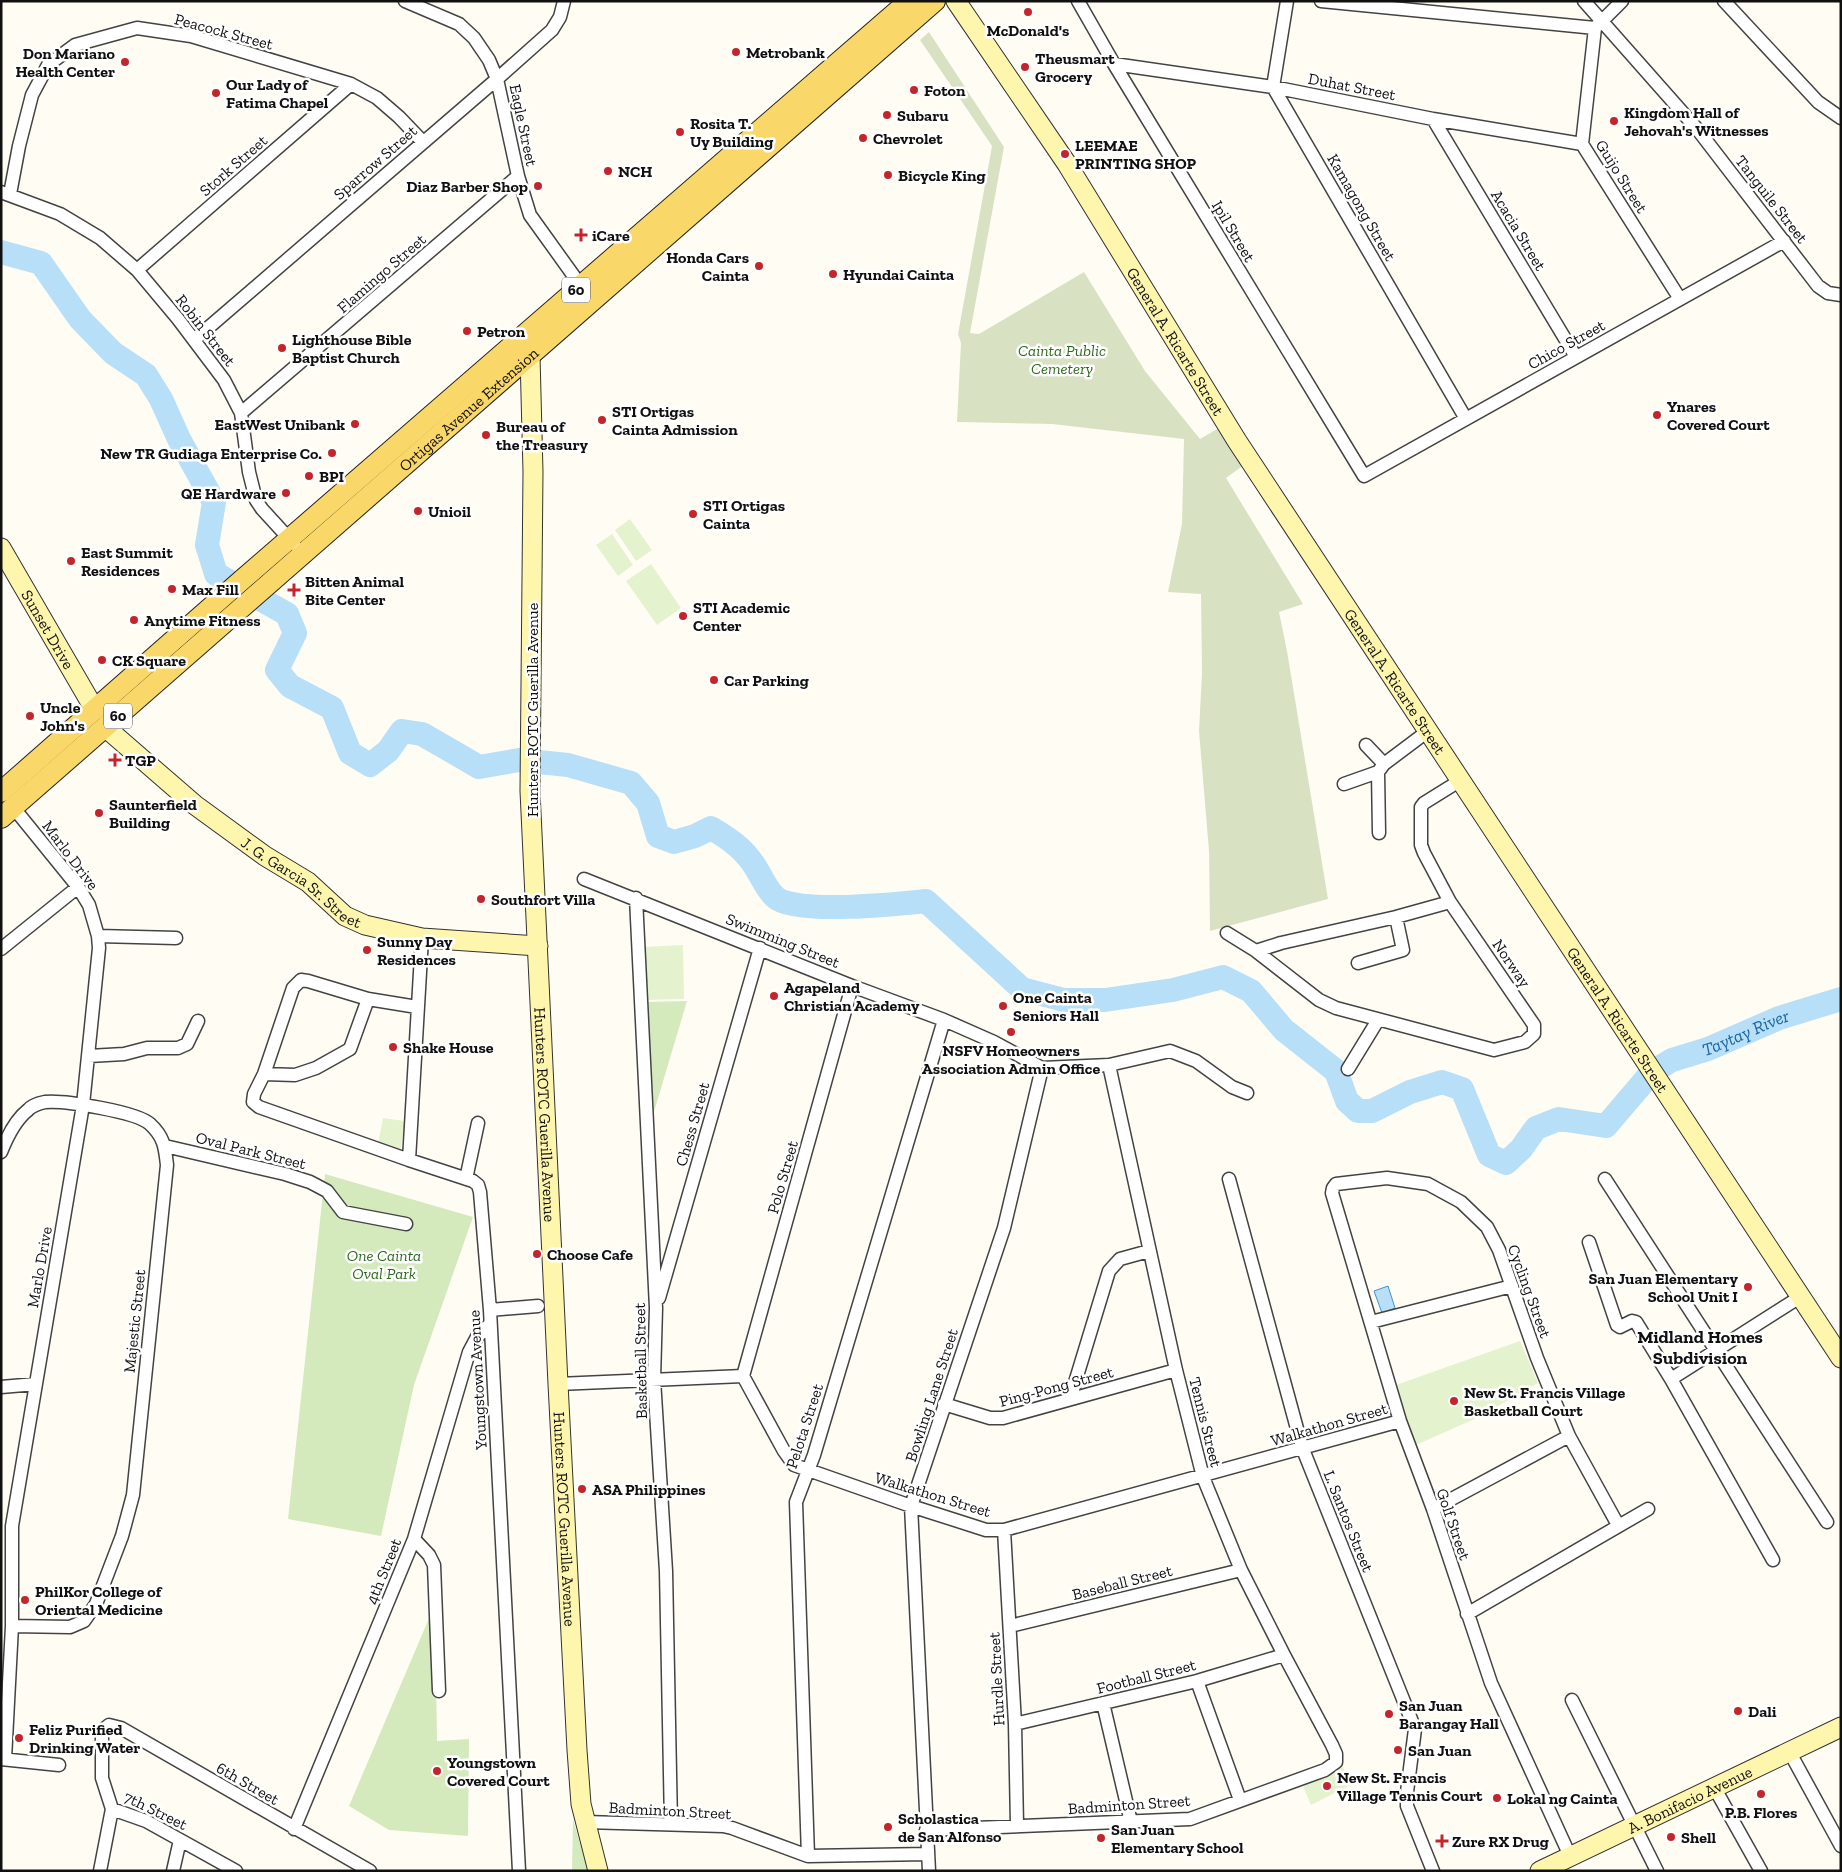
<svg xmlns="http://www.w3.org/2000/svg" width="1842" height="1872" font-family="'Zilla Slab',serif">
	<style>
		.green { fill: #d4eabc }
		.cemetery { fill: #d8e2c3 }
		.pitch { fill: #e5f2ce }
		.water { fill: #b7dff7; stroke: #3e94ce }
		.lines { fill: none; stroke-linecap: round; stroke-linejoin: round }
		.river { stroke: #b7dff7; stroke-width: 24 }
		.street-casing { stroke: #434343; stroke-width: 15 }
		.secondary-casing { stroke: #323232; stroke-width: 21 }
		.primary-casing { stroke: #212121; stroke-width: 22 }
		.street { stroke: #fff; stroke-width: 12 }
		.secondary { stroke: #fff6ae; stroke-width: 19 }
		.primary { stroke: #f9d769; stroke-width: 20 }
		.poi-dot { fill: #c2262c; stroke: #fff; stroke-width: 2 }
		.labels { text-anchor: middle; stroke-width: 5; stroke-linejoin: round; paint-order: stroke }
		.shield { fill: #fff; stroke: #585858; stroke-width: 1 }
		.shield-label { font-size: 15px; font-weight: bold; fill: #101010 }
		.poi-label { font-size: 16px; font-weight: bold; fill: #101010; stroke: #fff; text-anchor: start }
		.street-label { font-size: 16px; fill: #101010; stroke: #fff }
		.park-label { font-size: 16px; font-style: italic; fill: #2e691f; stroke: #fff }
		.water-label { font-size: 18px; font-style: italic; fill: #1765a4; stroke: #fff }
		.neighbourhood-label { font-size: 18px; font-weight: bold; fill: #101010; stroke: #fff }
	</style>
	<rect width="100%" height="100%" fill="#fffdf3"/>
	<!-- green -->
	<path class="green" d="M687 1001 648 1132 645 1002Z
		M325 1174 473 1217 414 1385 381 1536 288 1519Z
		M435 1610 437 1741 469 1739 468 1836 389 1830 349 1806 430 1616Z
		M573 1819 588 1871H572Z"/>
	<!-- cemetery -->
	<path class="cemetery" d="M929 32 1004 147 970 333 979 334 1084 272 1145 371 1200 439 1224 425 1248 462 1226 478 1303 604 1279 612 1287 651 1328 899 1210 931 1209 851 1199 731 1202 673 1201 594 1168 592 1182 524 1184 439 1052 424 957 422 961 343 958 334 992 146 920 40Z"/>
	<!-- pitch -->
	<path class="pitch" d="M630 519 652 550 636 561 615 530Z
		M612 534 633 565 618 576 596 545Z
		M651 564 681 608 657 625 626 581Z
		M683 945 684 999 645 1000 643 947Z
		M383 1118 405 1121 400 1154 378 1144Z
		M1520 1341 1538 1383 1479 1417 1416 1445 1396 1385Z
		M1343 1767 1351 1785 1311 1805 1303 1786Z"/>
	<!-- water -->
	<path class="water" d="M1388 1286 1395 1308 1382 1313 1374 1291Z"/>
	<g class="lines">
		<!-- river -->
		<path class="river" id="s1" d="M1 252 41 263 80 319 113 353 146 375 161 399 179 439 214 502 207 545 216 574 287 614 295 633 277 670 290 686 332 708 350 753 370 765 388 751 402 731 422 734 479 767 519 760 568 765 631 783 648 803 658 836 674 842 695 836 711 828C728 838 743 848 754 865 761 875 766 889 775 897 794 915 898 904 926 901L1022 989 1064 1000H1105L1173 990 1223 977 1251 991 1284 1030 1336 1071 1347 1101 1358 1111H1372L1410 1092 1442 1082 1462 1089 1489 1155 1506 1163 1521 1149 1536 1128 1559 1119 1606 1126 1652 1072 1672 1060 1708 1049 1779 1018 1841 999"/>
		<!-- street casing -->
		<g class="street-casing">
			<path id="street" d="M405 1 459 24 474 38 489 60 497 79 518 176 530 215 581 286
				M1078 1 1114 64 1364 476 1784 241
				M1287 1 1273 87 1466 419
				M1321 1 1595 28 1622 1
				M1584 1 1698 130 1818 286 1828 293 1841 295
				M1724 1 1818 102 1841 118
				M1595 28 1582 144 1680 299
				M1114 64 1273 87 1433 119 1582 144
				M1433 119 1576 357
				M1 192 60 214 100 238 137 270 178 319 224 380 241 413 249 472 256 500 262 509 294 544
				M10 194 19 146 32 95 48 65 75 45 137 28 191 36 351 84 377 98 399 117 423 142
				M137 270 351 84
				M194 340 497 79 552 30 560 17 564 1
				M241 413 518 176
				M1366 745 1384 764
				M1378 772 1379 833
				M1344 784 1378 772 1384 764 1428 731
				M584 879 852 986 944 1020 994 1042 1042 1068 1109 1065 1170 1051 1196 1061 1232 1087 1247 1093
				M636 898 656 1308 654 1379 666 1571 671 1824
				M1227 933 1256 951 1319 1000 1336 1008 1494 1050 1525 1042 1534 1034V1025L1450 902 1424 853 1421 845V807L1424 803 1461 780
				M98 936 176 938
				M422 938 409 1160 473 1181 478 1185 480 1192 490 1310 519 1871
				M1 949 78 887
				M1256 951 1281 943 1396 917 1450 902
				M1358 963 1403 950 1396 917
				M89 1056 124 1054 147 1048H178L187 1044 198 1021
				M1348 1069 1378 1020
				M264 1074 295 1075 316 1068 350 1049 368 999
				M165 1146 285 1174 310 1182 327 1191 343 1212 406 1224
				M1 1152C7 1137 15 1120 28 1110 31 1106 40 1103 45 1102 64 1100 137 1112 150 1124 164 1137 165 1147 167 1165L133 1495 122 1536 96 1604 84 1621 70 1627 12 1626
				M409 1160 259 1107 253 1102 254 1094 264 1074 293 988 301 980 308 981 368 999 417 1007
				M466 1179 478 1123
				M1229 1179 1302 1447 1415 1729 1407 1792V1806L1433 1871
				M1605 1179 1827 1522
				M1589 1242 1617 1325 1620 1327 1632 1321 1636 1322 1671 1379 1773 1560
				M659 1298 760 948
				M490 1310 538 1306
				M1371 1322 1512 1286
				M743 1376 852 986
				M1671 1379 1800 1297
				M558 1384 743 1376 784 1451 794 1465 911 1506 986 1530H1004L1400 1421
				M1 1387 36 1384
				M1070 1399 1109 1271 1120 1259 1149 1251
				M944 1404 990 1418H1003L1176 1370
				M1433 1509 1569 1436
				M1004 1530 1015 1724 1017 1825
				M414 1539 429 1555 434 1565 439 1691
				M1467 1614 1648 1509
				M1010 1626 1241 1570
				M1197 1681 1240 1800
				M1572 1700 1657 1871
				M1103 1703 1131 1822
				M1015 1724 1197 1681 1284 1655
				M1789 1751 1841 1846
				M1 1759 59 1765
				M5 1759 12 1626V1526L83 1105 99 948 98 936 89 905 78 887 13 807
				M1714 1787 1761 1871
				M585 1822 723 1826 732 1828 808 1856 928 1854
				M294 1829 414 1539 469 1352 477 1337 490 1324
				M926 1830 1190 1819 1325 1770 1336 1762V1754L1332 1745 1284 1655 1241 1570 1203 1477 1176 1370 1109 1065
				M808 1856 796 1502 814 1455 944 1020
				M1570 1856 1491 1683 1433 1509 1400 1421 1332 1193 1333 1188 1336 1184 1387 1178 1428 1184 1461 1202 1487 1227 1499 1250 1537 1358 1569 1436 1618 1525
				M100 1871 112 1809
				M173 1871 180 1840
				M236 1871 146 1821 112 1809 102 1778V1736L104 1729 109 1725 121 1728 370 1871
				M929 1871 911 1506 1004 1228 1042 1068"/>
		</g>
		<!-- secondary casing -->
		<g class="secondary-casing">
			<g id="secondary">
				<path id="s2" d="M956 1 1067 164 1237 441 1841 1358"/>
				<path id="s3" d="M530 356 533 472 530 791 558 1384 577 1750 581 1804 598 1871"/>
				<path id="s4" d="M1 548 95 710"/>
				<path id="s5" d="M105 727 195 805 265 856 308 882 345 916 365 925 422 938 538 946"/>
				<path id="s6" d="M1540 1871 1841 1727"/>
			</g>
		</g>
		<!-- primary casing -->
		<g class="primary-casing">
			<g id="primary">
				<path d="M1 792 243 579 909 1"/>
				<path id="s7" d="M1 818 935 1"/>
			</g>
		</g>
		<!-- street -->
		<use href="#street" class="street"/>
		<!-- secondary -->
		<use href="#secondary" class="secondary"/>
		<!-- primary -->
		<use href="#primary" class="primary"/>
	</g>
	<!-- markers -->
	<g class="poi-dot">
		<circle cx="1028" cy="12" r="5"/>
		<circle cx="736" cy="52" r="5"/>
		<circle cx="125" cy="62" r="5"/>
		<circle cx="1025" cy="67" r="5"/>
		<circle cx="914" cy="90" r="5"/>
		<circle cx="216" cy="93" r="5"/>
		<circle cx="887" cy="115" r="5"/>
		<circle cx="1614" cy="121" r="5"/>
		<circle cx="680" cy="132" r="5"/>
		<circle cx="863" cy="138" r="5"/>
		<circle cx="1065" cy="154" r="5"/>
		<circle cx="608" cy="171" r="5"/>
		<circle cx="888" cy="175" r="5"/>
		<circle cx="538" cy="186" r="5"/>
		<path d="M578.5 227.5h5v5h5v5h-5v5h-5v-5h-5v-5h5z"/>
		<circle cx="759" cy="266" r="5"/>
		<circle cx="833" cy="274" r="5"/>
		<circle cx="467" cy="331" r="5"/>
		<circle cx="282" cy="348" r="5"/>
		<circle cx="1657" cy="415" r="5"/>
		<circle cx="602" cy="420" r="5"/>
		<circle cx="355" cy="424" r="5"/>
		<circle cx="486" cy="435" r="5"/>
		<circle cx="332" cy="453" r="5"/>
		<circle cx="309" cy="476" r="5"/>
		<circle cx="286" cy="493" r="5"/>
		<circle cx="418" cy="511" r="5"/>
		<circle cx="693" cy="514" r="5"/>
		<circle cx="71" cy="561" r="5"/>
		<circle cx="172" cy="589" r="5"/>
		<path d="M291.5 582.5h5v5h5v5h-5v5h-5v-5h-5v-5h5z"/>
		<circle cx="683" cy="616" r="5"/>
		<circle cx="134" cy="620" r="5"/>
		<circle cx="102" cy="660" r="5"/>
		<circle cx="714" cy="680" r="5"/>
		<circle cx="30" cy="716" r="5"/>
		<path d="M112.5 752.5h5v5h5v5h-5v5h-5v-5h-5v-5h5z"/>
		<circle cx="99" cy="813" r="5"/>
		<circle cx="481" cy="899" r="5"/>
		<circle cx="367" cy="950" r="5"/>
		<circle cx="774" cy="996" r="5"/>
		<circle cx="1003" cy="1006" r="5"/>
		<circle cx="1011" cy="1032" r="5"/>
		<circle cx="393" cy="1047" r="5"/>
		<circle cx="537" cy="1254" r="5"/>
		<circle cx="1748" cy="1287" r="5"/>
		<circle cx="1454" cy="1401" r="5"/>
		<circle cx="582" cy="1489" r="5"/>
		<circle cx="25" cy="1600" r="5"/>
		<circle cx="1738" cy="1711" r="5"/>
		<circle cx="1389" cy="1714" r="5"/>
		<circle cx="19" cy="1738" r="5"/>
		<circle cx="1398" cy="1750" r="5"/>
		<circle cx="437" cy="1771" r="5"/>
		<circle cx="1327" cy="1786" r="5"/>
		<circle cx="1761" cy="1794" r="5"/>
		<circle cx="1497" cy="1798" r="5"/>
		<circle cx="888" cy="1827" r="5"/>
		<circle cx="1671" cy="1837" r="5"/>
		<circle cx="1101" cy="1838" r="5"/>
		<path d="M1439.5 1833.5h5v5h5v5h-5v5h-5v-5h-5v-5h5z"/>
	</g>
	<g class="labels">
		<!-- shield labels -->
		<g class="shield">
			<rect x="562" y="277.5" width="28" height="25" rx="4"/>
			<rect x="104" y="703.5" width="28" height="25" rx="4"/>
		</g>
		<g class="shield-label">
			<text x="576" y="295">60</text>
			<text x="118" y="721">60</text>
		</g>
		<!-- poi labels -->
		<g class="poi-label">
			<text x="1028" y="36" text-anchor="middle">McDonald's</text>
			<text x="746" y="58">Metrobank</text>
			<text x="115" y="59" text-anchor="end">Don Mariano<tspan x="115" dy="18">Health Center</tspan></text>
			<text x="1035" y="64">Theusmart<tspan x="1035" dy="18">Grocery</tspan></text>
			<text x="226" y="90">Our Lady of<tspan x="226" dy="18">Fatima Chapel</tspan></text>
			<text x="924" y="96">Foton</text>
			<text x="1624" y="118">Kingdom Hall of<tspan x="1624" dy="18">Jehovah's Witnesses</tspan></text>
			<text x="897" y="121">Subaru</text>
			<text x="690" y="129">Rosita T.<tspan x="690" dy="18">Uy Building</tspan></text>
			<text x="873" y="144">Chevrolet</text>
			<text x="1075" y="151">LEEMAE<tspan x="1075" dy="18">PRINTING SHOP</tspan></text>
			<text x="618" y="177">NCH</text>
			<text x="898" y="181">Bicycle King</text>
			<text x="528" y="192" text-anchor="end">Diaz Barber Shop</text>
			<text x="592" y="241">iCare</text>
			<text x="749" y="263" text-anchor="end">Honda Cars<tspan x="749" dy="18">Cainta</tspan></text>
			<text x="843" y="280">Hyundai Cainta</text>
			<text x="477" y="337">Petron</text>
			<text x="292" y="345">Lighthouse Bible<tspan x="292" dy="18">Baptist Church</tspan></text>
			<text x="1667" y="412">Ynares<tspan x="1667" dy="18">Covered Court</tspan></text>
			<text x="612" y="417">STI Ortigas<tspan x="612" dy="18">Cainta Admission</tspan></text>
			<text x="345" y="430" text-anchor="end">EastWest Unibank</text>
			<text x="496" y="432">Bureau of<tspan x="496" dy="18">the Treasury</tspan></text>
			<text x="322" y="459" text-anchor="end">New TR Gudiaga Enterprise Co.</text>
			<text x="319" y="482">BPI</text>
			<text x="276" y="499" text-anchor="end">QE Hardware</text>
			<text x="703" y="511">STI Ortigas<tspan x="703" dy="18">Cainta</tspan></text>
			<text x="428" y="517">Unioil</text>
			<text x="81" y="558">East Summit<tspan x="81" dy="18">Residences</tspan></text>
			<text x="305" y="587">Bitten Animal<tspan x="305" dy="18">Bite Center</tspan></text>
			<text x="182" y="595">Max Fill</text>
			<text x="693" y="613">STI Academic<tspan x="693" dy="18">Center</tspan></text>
			<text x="144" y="626">Anytime Fitness</text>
			<text x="112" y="666">CK Square</text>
			<text x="724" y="686">Car Parking</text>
			<text x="40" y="713">Uncle<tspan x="40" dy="18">John's</tspan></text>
			<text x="125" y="766">TGP</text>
			<text x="109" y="810">Saunterfield<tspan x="109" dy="18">Building</tspan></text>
			<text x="491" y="905">Southfort Villa</text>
			<text x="377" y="947">Sunny Day<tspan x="377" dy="18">Residences</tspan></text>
			<text x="784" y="993">Agapeland<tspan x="784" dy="18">Christian Academy</tspan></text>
			<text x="1013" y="1003">One Cainta<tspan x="1013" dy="18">Seniors Hall</tspan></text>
			<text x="403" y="1053">Shake House</text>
			<text x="1011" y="1056" text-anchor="middle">NSFV Homeowners<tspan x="1011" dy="18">Association Admin Office</tspan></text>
			<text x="547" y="1260">Choose Cafe</text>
			<text x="1738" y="1284" text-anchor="end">San Juan Elementary<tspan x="1738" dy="18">School Unit I</tspan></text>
			<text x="1464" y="1398">New St. Francis Village<tspan x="1464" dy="18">Basketball Court</tspan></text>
			<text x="592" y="1495">ASA Philippines</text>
			<text x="35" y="1597">PhilKor College of<tspan x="35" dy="18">Oriental Medicine</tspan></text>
			<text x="1399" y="1711">San Juan<tspan x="1399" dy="18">Barangay Hall</tspan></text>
			<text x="1748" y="1717">Dali</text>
			<text x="29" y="1735">Feliz Purified<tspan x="29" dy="18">Drinking Water</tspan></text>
			<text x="1408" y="1756">San Juan</text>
			<text x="447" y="1768">Youngstown<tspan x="447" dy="18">Covered Court</tspan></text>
			<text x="1337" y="1783">New St. Francis<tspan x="1337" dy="18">Village Tennis Court</tspan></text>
			<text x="1507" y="1804">Lokal ng Cainta</text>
			<text x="1761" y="1818" text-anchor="middle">P.B. Flores</text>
			<text x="898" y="1824">Scholastica<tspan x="898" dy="18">de San Alfonso</tspan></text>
			<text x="1111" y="1835">San Juan<tspan x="1111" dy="18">Elementary School</tspan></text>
			<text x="1681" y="1843">Shell</text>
			<text x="1452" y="1847">Zure RX Drug</text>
		</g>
		<!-- street labels -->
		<g class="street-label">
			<text transform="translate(224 31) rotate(15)" y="6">Peacock Street</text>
			<text transform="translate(1352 86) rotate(11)" y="6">Duhat Street</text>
			<text transform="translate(524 125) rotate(78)" y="6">Eagle Street</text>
			<text transform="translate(375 162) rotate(-41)" y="6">Sparrow Street</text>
			<text transform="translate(233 165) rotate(-41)" y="6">Stork Street</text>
			<text transform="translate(1622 176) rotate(58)" y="6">Guijo Street</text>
			<text transform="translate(1772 199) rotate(52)" y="6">Tanguile Street</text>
			<text transform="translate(1362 207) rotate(60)" y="6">Kamagong Street</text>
			<text transform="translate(1519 230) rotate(59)" y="6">Acacia Street</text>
			<text transform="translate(1234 231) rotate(59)" y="6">Ipil Street</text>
			<text transform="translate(381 273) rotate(-41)" y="6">Flamingo Street</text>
			<text transform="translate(206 330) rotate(52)" y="6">Robin Street</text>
			<text dy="6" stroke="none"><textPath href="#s2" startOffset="405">General A. Ricarte Street</textPath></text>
			<text transform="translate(1566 344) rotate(-29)" y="6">Chico Street</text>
			<text dy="6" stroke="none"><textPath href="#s7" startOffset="621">Ortigas Avenue Extension</textPath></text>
			<text dy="6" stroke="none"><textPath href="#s4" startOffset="94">Sunset Drive</textPath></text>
			<text dy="6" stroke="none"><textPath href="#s2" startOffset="810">General A. Ricarte Street</textPath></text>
			<text transform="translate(532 710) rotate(-90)" y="6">Hunters ROTC Guerilla Avenue</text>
			<text transform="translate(71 855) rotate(53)" y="6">Marlo Drive</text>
			<text dy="6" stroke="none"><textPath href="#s5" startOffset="251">J. G. Garcia Sr. Street</textPath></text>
			<text transform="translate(783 940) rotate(22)" y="6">Swimming Street</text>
			<text transform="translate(1512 963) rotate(56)" y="6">Norway</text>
			<text dy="6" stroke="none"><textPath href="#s2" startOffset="1215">General A. Ricarte Street</textPath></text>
			<text dy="6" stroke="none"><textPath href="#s3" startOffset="759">Hunters ROTC Guerilla Avenue</textPath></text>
			<text transform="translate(692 1124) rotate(-74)" y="6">Chess Street</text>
			<text transform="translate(251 1150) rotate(14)" y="6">Oval Park Street</text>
			<text transform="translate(782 1177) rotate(-74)" y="6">Polo Street</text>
			<text transform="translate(39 1267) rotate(-80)" y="6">Marlo Drive</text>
			<text transform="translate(1530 1291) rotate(70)" y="6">Cycling Street</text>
			<text transform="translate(134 1321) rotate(-84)" y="6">Majestic Street</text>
			<text transform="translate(640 1361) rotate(-91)" y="6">Basketball Street</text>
			<text transform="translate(477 1380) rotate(-93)" y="6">Youngstown Avenue</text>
			<text transform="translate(1056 1386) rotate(-15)" y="6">Ping-Pong Street</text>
			<text transform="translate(931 1395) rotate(-72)" y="6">Bowling Lane Street</text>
			<text transform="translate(1206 1422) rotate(76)" y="6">Tennis Street</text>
			<text transform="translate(1329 1424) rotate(-16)" y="6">Walkathon Street</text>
			<text transform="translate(804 1426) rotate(-72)" y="6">Pelota Street</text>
			<text transform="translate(933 1494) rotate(17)" y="6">Walkathon Street</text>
			<text dy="6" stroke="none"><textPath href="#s3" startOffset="1164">Hunters ROTC Guerilla Avenue</textPath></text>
			<text transform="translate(1349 1521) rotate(68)" y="6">L. Santos Street</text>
			<text transform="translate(1454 1524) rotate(71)" y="6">Golf Street</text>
			<text transform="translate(383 1571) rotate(-68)" y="6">4th Street</text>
			<text transform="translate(1122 1582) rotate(-14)" y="6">Baseball Street</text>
			<text transform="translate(1146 1676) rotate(-14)" y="6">Football Street</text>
			<text transform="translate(996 1679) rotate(-93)" y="6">Hurdle Street</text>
			<text transform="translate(248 1783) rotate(30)" y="6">6th Street</text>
			<text dy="6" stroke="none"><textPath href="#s6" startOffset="166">A. Bonifacio Avenue</textPath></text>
			<text transform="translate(1129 1804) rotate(-4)" y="6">Badminton Street</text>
			<text transform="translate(156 1810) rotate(26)" y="6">7th Street</text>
			<text transform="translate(670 1810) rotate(3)" y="6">Badminton Street</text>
		</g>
		<!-- park labels -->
		<g class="park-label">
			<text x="1062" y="356">Cainta Public<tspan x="1062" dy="18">Cemetery</tspan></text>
			<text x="384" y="1261">One Cainta<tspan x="384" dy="18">Oval Park</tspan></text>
		</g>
		<!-- water labels -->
		<g class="water-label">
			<text dy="6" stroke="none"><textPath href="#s1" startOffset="2376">Taytay River</textPath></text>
		</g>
		<!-- neighbourhood labels -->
		<g class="neighbourhood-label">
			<text x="1700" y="1343">Midland Homes<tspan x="1700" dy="21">Subdivision</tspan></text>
		</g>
	</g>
	<!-- border -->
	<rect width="1842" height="1872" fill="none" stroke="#101010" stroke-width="5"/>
</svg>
